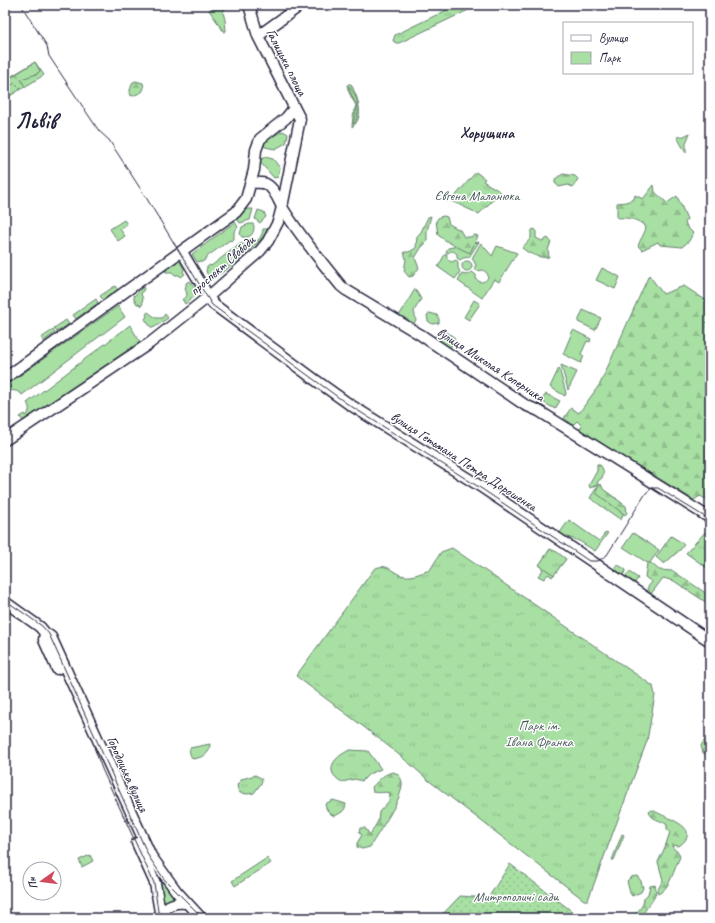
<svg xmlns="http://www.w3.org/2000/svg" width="715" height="923" font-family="Caveat,sans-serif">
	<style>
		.grass { fill: #a8dfa3; stroke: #65806f }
		.forest { fill: url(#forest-firs); stroke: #65806f }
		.park { fill: url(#park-tufts); stroke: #65806f }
		.garden { fill: url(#garden-dots); stroke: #65806f }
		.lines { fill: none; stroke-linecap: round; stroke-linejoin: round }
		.major-casing { stroke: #22223b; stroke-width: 13 }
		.major { stroke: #fff; stroke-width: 10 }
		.tram { stroke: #22223b; stroke-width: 1 }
		.labels { text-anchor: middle; stroke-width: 3; stroke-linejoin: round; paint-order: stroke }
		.street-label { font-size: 14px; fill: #22223b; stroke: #fff }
		.park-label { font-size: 14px; fill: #4a5b5a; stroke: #fff }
		.neighbourhood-label { font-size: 15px; font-weight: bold; fill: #22223b; stroke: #fff }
		.town-label { font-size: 22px; font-weight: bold; fill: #22223b; stroke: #fff }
	</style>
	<defs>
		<pattern id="forest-firs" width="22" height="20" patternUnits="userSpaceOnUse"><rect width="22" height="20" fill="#a8dfa3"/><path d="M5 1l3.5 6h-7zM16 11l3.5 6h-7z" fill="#90bf8d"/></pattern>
		<pattern id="park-tufts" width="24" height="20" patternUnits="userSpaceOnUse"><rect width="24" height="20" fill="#a8dfa3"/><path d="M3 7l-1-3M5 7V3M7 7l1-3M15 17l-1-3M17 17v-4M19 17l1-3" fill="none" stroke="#90bf8d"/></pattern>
		<pattern id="garden-dots" width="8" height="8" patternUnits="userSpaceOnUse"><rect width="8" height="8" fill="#a8dfa3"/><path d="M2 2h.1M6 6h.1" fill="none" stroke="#90bf8d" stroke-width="1.8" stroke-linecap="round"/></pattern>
	</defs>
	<rect width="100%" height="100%" fill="#fff"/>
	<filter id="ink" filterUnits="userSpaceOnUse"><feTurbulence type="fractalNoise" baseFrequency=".025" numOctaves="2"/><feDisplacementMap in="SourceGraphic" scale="8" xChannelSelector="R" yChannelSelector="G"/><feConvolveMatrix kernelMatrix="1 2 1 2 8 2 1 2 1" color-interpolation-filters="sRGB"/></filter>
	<g filter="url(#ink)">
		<!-- grass -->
		<path class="grass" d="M218 5H227L223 12 225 20 226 31 224 32 209 10Z
			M35 62 44 75 5 99V80Z
			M349 84H351C357 96 366 117 352 127 352 120 354 111 356 105 352 99 348 92 347 85Z
			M283 131 288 134 286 143 275 149 265 147 263 141Z
			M690 133 686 143V153L677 137 684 136Z
			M265 157 273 159 280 168 278 177 274 178 259 161Z
			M247 209H253L250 220 240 223 237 219Z
			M258 210 264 212 266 217 260 223 255 219Z
			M124 220 127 224 120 229 125 236 118 241 110 229Z
			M235 222 238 227 234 232V239L231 241 230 240 205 258V260L202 262 200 261 197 262 192 254Z
			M249 224H253L254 226C254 235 250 238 242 237L240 234 242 227Z
			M263 229H267L268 230C262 242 223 274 211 279L206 272 207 267 210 265 211 266 237 246V245L239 243C250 248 262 241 263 229Z
			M479 242 469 257 463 258 460 260 457 258V254C454 251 451 250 448 253L446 252 448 248Z
			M481 243 492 256 497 246 517 253 499 282 494 279 482 298 458 281 462 274 466 275 472 272 476 275V279L480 282C489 282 491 273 482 270L478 271 474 269 476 265 472 258Z
			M445 254H447C446 259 448 260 452 262L456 260 458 262V268L460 272 455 279 438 267Z
			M179 260 184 269 183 272 185 274 181 277 179 275H175L172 272H166L165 271Z
			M462 266a5 5 0 1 1 10 0a5 5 0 1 1-10 0Z
			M602 268 620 277 615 289 596 280Z
			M189 281C192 286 198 287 196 295L185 304 182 299H184C188 296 187 293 185 289L186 286V283Z
			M115 286 118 290 103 300 100 296Z
			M143 287 144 289 141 294 143 299 142 302 143 304 141 306 139 304H137L134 299V296Z
			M415 289 421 299 414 311 416 320 413 325 399 316Z
			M96 299 98 303 76 319 73 315Z
			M474 300 480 304 469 320 464 317Z
			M118 306 125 317 22 395C19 391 14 390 9 391L10 393 6 396 5 386Z
			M583 310 601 318 595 330 578 322Z
			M148 312 156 318H162L165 314 168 318 155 327 152 328 150 326 145 319 147 316 146 314Z
			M430 313 437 315 439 319V323L432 324 428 321 427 315Z
			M66 320 69 324 57 332 54 328Z
			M130 325 140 342 23 421 20 417 25 414 26 416C30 412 30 407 27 403Z
			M53 330 55 333 44 341 41 338Z
			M573 330 591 339 590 342 587 341 581 354 584 356 581 363 563 354Z
			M447 332 455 338 450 348 434 339 437 334Z
			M561 365 577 372 568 390Z
			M559 368 566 393 565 396 550 387Z
			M546 394 560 401 555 409 541 401Z
			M597 487 608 495 616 498 619 504 625 507 621 520 590 498Z
			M569 520 599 541 606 532 608 533 595 551 579 541 559 534Z
			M633 533 659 550 649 564 623 547Z
			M550 549 566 559 552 577 548 574 544 579 538 576 543 570 539 566Z
			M617 564 626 570 623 575 614 569Z
			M629 572 638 578 635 583 625 577Z
			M622 834 624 835 614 860H612Z
			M90 855 93 861 82 867 79 860Z
			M267 858 271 863 235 886 232 881Z
			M150 864 160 880 177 897 172 898 164 905Z"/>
		<!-- forest -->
		<path class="forest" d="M35 62 40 71 37 74 21 79 25 87 20 88 15 83 5 89V81Z
			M136 81 143 83 144 88 142 92 133 96 130 95V90L133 82Z
			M349 86C358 98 361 109 355 123L353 124 357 107 349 89Z
			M563 174 575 176 578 179 573 187 568 185 559 187 555 183V179Z
			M654 185 655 192 667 203 677 196 687 219 685 222 687 227 693 233 689 241 682 247 660 245 658 242 642 250 638 246C640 239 645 234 646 227 638 219 627 217 617 218V203L626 202 634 199 635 195 643 199Z
			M431 216 427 231V242L421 248 415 258 419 268 413 276 409 277 404 271 406 259 404 252H409L416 248 417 236 421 232 428 217Z
			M444 216 447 217 449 224 460 230 464 237H470L475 235 478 236 470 253C459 248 448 243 438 235L436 221 439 217Z
			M533 229 536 230V238L542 241 548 238 551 242 548 250 549 257C541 259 529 254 522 248L531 238V232Z
			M649 275 663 294 684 286 710 303V501L700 496 694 500 579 430 582 426 577 421 573 425 564 418 571 408 579 413 600 384Z
			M597 465H600C604 469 604 473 602 478L598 481 597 485 590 488 589 485 597 471Z
			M601 484 603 489 626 506 627 513 625 515 596 493 598 485Z
			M671 536 684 544 681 549 664 564 656 557Z
			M647 563H651L659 570 673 571 710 596V605L674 581 663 578 651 594 647 588 652 582 645 577Z
			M710 737V756L703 753 701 746 703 742Z
			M394 772C398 774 401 777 402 782 404 798 378 832 370 847L362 849 357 847V843L362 835 359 832 360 828H365L370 835 378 821 379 812 389 801 390 793C384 791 379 794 373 792L372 787C379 780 384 773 394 772Z
			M653 810C664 818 705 827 679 846L672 845 673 848 679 853 680 857C674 869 670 889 658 894L657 891 663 880 658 862 665 847 670 832 667 829V825C661 819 651 821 649 811Z
			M637 876 641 881 643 888 641 892 632 896 630 893 627 881 631 877Z
			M655 885C660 899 644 906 642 918H632C637 911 644 907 644 898L648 894 650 886Z"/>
		<!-- park -->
		<path class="park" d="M457 5H479L399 43H396L393 41 395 35Z
			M476 172 485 179 483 181 501 192 479 214 451 201Z
			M709 528 710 529V570L686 553Z
			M452 548 653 686 655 695 647 741 588 900H584L428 780C387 742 340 710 296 676L374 569C389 561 392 575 406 576 413 577 423 572 430 570L441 552Z
			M550 549 557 552 566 559 554 575 539 565Z
			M210 744C210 755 203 757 193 759 190 756 189 752 190 748Z
			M350 750 368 751 381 769 369 774 362 781 355 779 342 782C322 771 335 756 350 750Z
			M255 775 261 778 262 782 254 793 248 794 240 793 238 790 237 785 242 779Z
			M333 800 346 804C345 812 340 813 335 816 329 814 326 810 325 804Z"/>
		<!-- garden -->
		<path class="garden" d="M510 864 581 918H439L460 896 488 898Z"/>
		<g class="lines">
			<!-- major casing -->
			<g class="major-casing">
				<path id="major" d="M258 36 301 5
					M251 183C256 183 262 182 266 184 274 188 278 199 282 207 299 235 320 260 341 286L346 290 421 335 525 405 539 411 710 518
					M182 252 213 304 314 379 349 404 483 488 710 641
					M5 378 236 212 246 199 254 170 256 150 260 139 286 118 294 108
					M5 440 150 343 208 297 260 251 268 241 278 222 282 207 300 119 258 36 249 5
					M5 602 40 627 45 633 51 637 151 856 177 892 201 918
					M45 633 44 640 57 669
					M137 843 155 883 161 918
					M160 913C168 905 174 902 185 903"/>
			</g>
			<!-- major -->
			<use href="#major" class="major"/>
			<!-- tram -->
			<path class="tram" d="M21 5 47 46 49 56 99 131 109 140 147 199 212 305 346 403 482 489 589 561H598L607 555 646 493 652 488H658L710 520
				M5 600 42 626 49 634 149 857 164 879 203 918
				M94 747 102 769 154 883 159 918"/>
		</g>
	</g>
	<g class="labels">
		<!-- street labels -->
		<g class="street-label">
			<text transform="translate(287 62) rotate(63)" y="5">Галицька площа</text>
			<text transform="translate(222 265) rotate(-42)" y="5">проспект Свободи</text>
			<text transform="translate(491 364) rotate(33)" y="5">вулиця Миколая Коперника</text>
			<text transform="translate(464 461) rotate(33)" y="5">вулиця Гетьмана Петра Дорошенка</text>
			<text transform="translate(128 774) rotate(66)" y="5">Городоцька вулиця</text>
		</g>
		<!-- park labels -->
		<g class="park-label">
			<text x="477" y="200">Євгена Маланюка</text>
			<text x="539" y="730">Парк ім.<tspan x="539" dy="16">Івана Франка</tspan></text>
			<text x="516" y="901">Митрополичі сади</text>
		</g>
		<!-- neighbourhood labels -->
		<g class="neighbourhood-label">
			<text x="487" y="138">Хорущина</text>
		</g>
		<!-- town labels -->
		<g class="town-label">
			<text x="36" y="128">Львів</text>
		</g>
	</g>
	<!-- margin -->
	<rect width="715" height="923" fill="none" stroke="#fff" stroke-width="20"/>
	<rect x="10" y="10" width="695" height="903" fill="none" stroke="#22223b" stroke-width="1.5" filter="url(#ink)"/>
	<!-- legend -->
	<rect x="563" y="22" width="130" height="52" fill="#ffffff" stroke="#a7a7b1"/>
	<rect x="571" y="35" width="20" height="6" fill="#ffffff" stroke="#a7a7b1"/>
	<text x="599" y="42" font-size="12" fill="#22223b">Вулиця</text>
	<rect x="571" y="52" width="20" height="12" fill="url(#park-tufts)" stroke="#a7a7b1"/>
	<text x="599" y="62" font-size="12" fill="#22223b">Парк</text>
	<!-- north arrow -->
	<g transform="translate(42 881) rotate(256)"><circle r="19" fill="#ffffff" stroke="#a7a7b1"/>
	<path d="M0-3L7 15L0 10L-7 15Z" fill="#d1495b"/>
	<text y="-6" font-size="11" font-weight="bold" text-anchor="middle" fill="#22223b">Пн</text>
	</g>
</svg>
